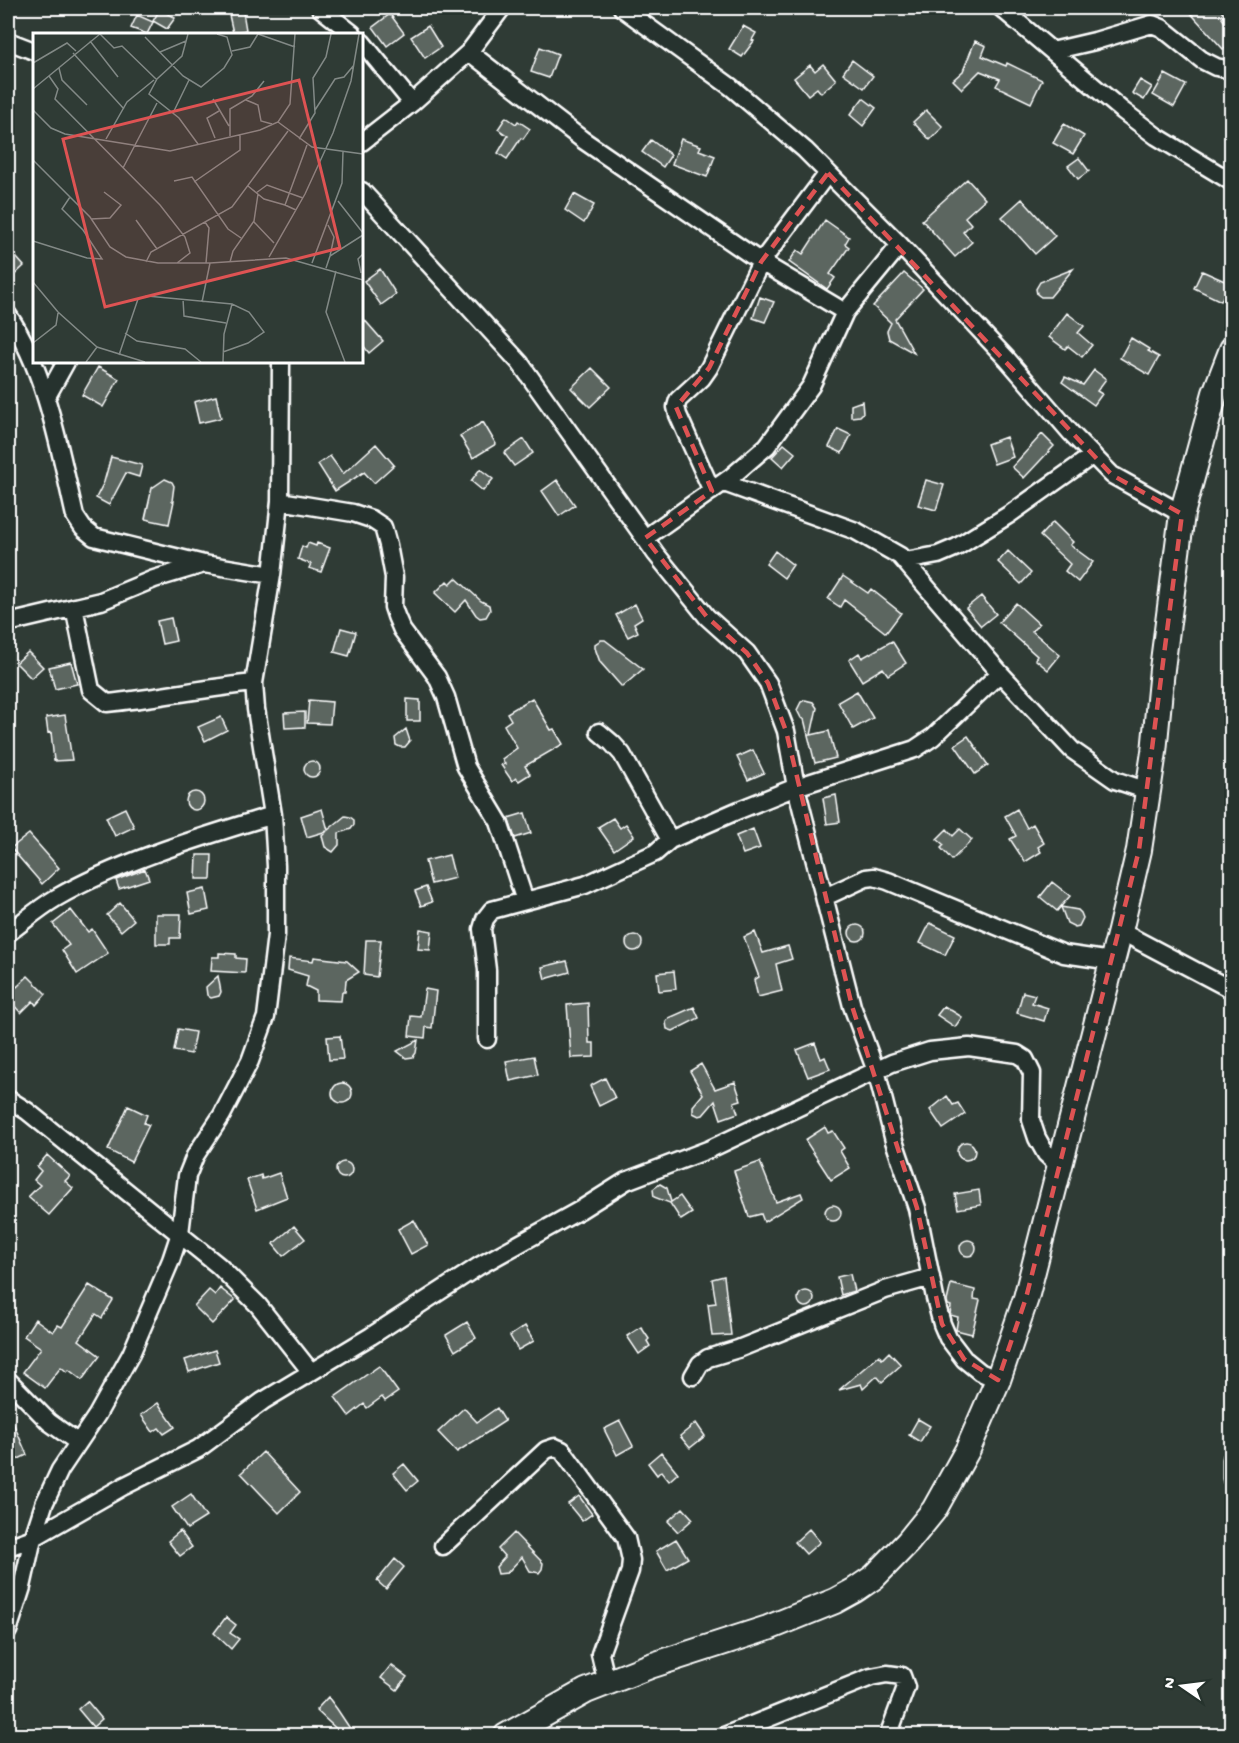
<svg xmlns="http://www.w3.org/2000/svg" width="1239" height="1743" font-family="'Gochi Hand',sans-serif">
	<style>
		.building { fill: #5b6661; stroke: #fff; stroke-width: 1.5 }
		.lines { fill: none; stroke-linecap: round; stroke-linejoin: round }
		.street-casing { stroke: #fff; stroke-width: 21 }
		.secondary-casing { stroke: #fff; stroke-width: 28 }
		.street { stroke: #26332d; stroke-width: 16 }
		.secondary { stroke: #26332d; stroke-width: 24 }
		.marked { fill: none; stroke: #de5353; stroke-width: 4.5; stroke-dasharray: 12 8; stroke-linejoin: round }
		.inset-road { fill: none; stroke: #828986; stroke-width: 1.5 }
		.view { fill: #de5353; fill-opacity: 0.15; stroke: #de5353; stroke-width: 3 }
		.inset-edge { fill: none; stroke: #fff; stroke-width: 3 }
	</style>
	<rect width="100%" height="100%" fill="#2f3b35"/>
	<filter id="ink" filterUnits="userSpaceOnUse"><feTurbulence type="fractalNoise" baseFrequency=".0167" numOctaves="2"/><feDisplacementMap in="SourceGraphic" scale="12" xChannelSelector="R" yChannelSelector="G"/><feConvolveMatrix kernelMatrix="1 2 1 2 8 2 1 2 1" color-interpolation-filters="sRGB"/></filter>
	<g filter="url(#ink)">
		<!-- building -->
		<path class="building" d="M1186 8H1219L1225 15 1222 18 1232 32V43L1223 49Z
			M160 9 175 18 167 29 153 21Z
			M243 12 246 30 233 33 229 15Z
			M390 14 404 33 387 46 373 27Z
			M137 15 153 22 147 34 131 28Z
			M428 26 441 47 425 58 411 37Z
			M743 26 756 33 752 40 754 41 742 57 729 49Z
			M975 41 986 46 982 56 1006 66 1007 63 1042 80 1031 103 996 86 1000 79 980 71 962 89 953 80 963 71Z
			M540 47 558 54 549 78 531 72Z
			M852 60 873 76 864 88 843 73Z
			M823 64 836 80 821 93 817 88 808 95 794 78 810 65 815 71Z
			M1165 74 1186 85 1174 107 1153 95Z
			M1140 80 1152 87 1144 100 1132 93Z
			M863 98 876 108 863 126 850 115Z
			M926 110 943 127 930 140 913 122Z
			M506 117 516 124 518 121 530 129 523 139 521 138 507 159 498 153 508 136 498 129Z
			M1064 124 1084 136 1073 154 1053 143Z
			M681 139 701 146 699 150 715 156 707 177 672 164Z
			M651 140 671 155 663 167 642 152Z
			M1079 158 1089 171 1078 179 1068 166Z
			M967 179 985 199 965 217 971 224 963 232 972 242 955 257 922 220Z
			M574 194 594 205 584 223 565 210Z
			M1022 199 1055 236 1035 254 1002 217Z
			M825 220 849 237 845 244 849 247 830 274 835 278 827 289 789 262 797 250 803 254Z
			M8 248 24 266 8 281Z
			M380 269 396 294 381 305 364 281Z
			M1073 269 1050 297H1041L1037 294 1036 289 1040 282Z
			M1202 271 1229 283 1221 301 1194 288Z
			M904 273 923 289 895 319 914 353 889 339 887 331 891 323 873 306Z
			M760 297 774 302 765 322 753 318Z
			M1067 313 1084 326 1078 333 1092 345 1082 357 1068 346 1065 349 1049 337Z
			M362 317 383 341 369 353 362 344Z
			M1131 338 1149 349 1148 351 1159 357 1149 375 1120 358Z
			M98 367 119 379 103 407 82 395Z
			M592 368 611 387 590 407 571 388Z
			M1094 370 1106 379 1097 391 1102 394 1094 405 1062 382 1065 377 1083 385Z
			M216 396 221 418 199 423 194 402Z
			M862 401 863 413 860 416 851 417V405Z
			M483 422 496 444 473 458 460 436Z
			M838 429 851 435 842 453 829 447Z
			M1042 434 1054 446 1024 478 1012 467Z
			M1006 437 1013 457 994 464 987 444Z
			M524 439 533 453 514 466 504 453Z
			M376 444 394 465 374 483 364 472 335 491 318 464 330 456 343 474Z
			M784 444 795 453 783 467 772 457Z
			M111 457 142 465 139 477 126 473 109 505 96 498 104 482Z
			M480 469 493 479 483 491 471 481Z
			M165 479 172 482 174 486 172 501H174L169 524 145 519 152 488Z
			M557 480 575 505 559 516 542 491Z
			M926 480 944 485 936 510 918 505Z
			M1053 522 1073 542 1070 545 1093 562 1078 582 1065 571 1070 564 1040 536Z
			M308 543 316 546 317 543 330 548 321 572 309 568 311 564 298 559 302 546 306 548Z
			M775 551 793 565 784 578 766 564Z
			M1008 551 1031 573 1021 584 998 562Z
			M843 576 868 593 871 589 901 613 886 633 844 600 840 607 828 599Z
			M456 578 481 601 489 605 490 610 486 617 480 618 476 615 466 600 455 612 435 593 447 581 450 584Z
			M981 596 996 614 981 626 966 608Z
			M1016 603 1039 624 1032 631 1060 655 1048 670 1035 659 1037 656 999 622Z
			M635 604 642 618 634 623 638 632 628 637 616 615Z
			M171 618 176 641 162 644 157 621Z
			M341 628 356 632 349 656 334 652Z
			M601 640H605L643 669 622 687 600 662 595 648V644Z
			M892 641 906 663 888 675 883 668 862 681 849 660 859 653 862 658Z
			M28 652 43 667 31 678 16 663Z
			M71 662 77 684 55 689 49 667Z
			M857 691 873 718 853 729 838 702Z
			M532 698 551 730 554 729 563 744 525 766 530 774 519 781 516 778 512 781 501 765 505 764 502 759 517 748 504 725 511 720 507 713Z
			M407 699 420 700V721H407Z
			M309 700 332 702 330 724 307 723Z
			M805 700 813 702 817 708 811 735 829 731 836 758 815 763 804 719 801 718 797 710 801 702Z
			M305 712V727L285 728 284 713Z
			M65 715 72 760 54 761 51 732 48 733 46 718Z
			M221 717 227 730 205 741 198 727Z
			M406 729 410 741 405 747H400L396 745 395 738Z
			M968 736 988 765 975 774 955 745Z
			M753 750 764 773 748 780 737 757Z
			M304 769a8 8 0 1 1 16 0a8 8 0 1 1-16 0Z
			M186 801a9 9 0 1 1 18 0a9 9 0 1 1-18 0Z
			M836 795 840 822 827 824 823 798Z
			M125 808 134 827 115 836 106 817Z
			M322 809 328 830 345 816 350 817 354 820V825L351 829 339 833V845L333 852 325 847 322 836 327 831 307 837 301 816Z
			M1017 809 1027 828 1033 824 1044 843 1038 847 1041 852 1025 862 1010 839 1016 836 1005 816Z
			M525 813 531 833 515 838 508 818Z
			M613 818 620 828 626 824 634 836 614 850 598 827Z
			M753 829 760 848 743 854 736 836Z
			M947 829 953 836 960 829 972 840 952 860 941 848 944 845 937 839Z
			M29 834 59 868 42 884 11 848Z
			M197 855H212L211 879H196Z
			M449 855 455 878 431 884 425 861Z
			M145 869 149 879 119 889 116 880Z
			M1052 882 1070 896 1057 911 1040 897Z
			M426 887 432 902 421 906 415 891Z
			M205 889 209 910 191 914 187 893Z
			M120 903 134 920 121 931 107 915Z
			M1061 907 1078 910 1081 913 1083 918 1079 926 1075 927 1067 923Z
			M71 910 88 932 92 929 108 953 77 974 62 950 69 945 53 924Z
			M156 914H181L180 938H170V944H156Z
			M930 923 955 935 945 955 920 943Z
			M849 933a8 8 0 1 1 16 0a8 8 0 1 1-16 0Z
			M420 929 432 931 430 950 418 949Z
			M755 932 763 953 788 946 792 959 776 964 782 991 758 997 754 980 759 977 744 937Z
			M626 943a8 8 0 1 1 16 0a8 8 0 1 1-16 0Z
			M366 940H381L377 977 364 975Z
			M219 953 236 954V958L246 959 245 973 211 971 212 957H219Z
			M314 957 347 961 359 972 346 980 345 992H342L341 1001 316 1000V991L306 986 308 976 288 970 289 958 313 961Z
			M567 961 570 972 545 979 542 967Z
			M674 971 676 989 659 991 657 973Z
			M28 976 46 994 36 1005 33 1001 21 1013 8 999V977L17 987Z
			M218 976 221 992 219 996 211 998 207 995 206 987Z
			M425 989 436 991 432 1028 426 1027 425 1038 409 1036 411 1016 421 1017Z
			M1023 992 1035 995 1032 1003 1048 1008 1044 1021 1017 1013Z
			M588 1003 589 1043H594V1057L571 1058 567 1005Z
			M944 1006 962 1017 955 1027 937 1015Z
			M694 1007 699 1018 673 1031 667 1029 666 1022 669 1018Z
			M178 1029 195 1032 191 1054 174 1051Z
			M340 1036 343 1059 329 1060 327 1037Z
			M418 1040 416 1053 413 1057 406 1058 397 1051Z
			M815 1043 821 1059 825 1057 830 1069 808 1077 797 1050Z
			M534 1056 538 1075 510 1081 506 1061Z
			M701 1064 715 1089 735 1082 741 1100 734 1102 738 1113 721 1119 715 1101 703 1115 699 1116 693 1113V1106L703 1094 690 1071Z
			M605 1078 615 1098 599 1106 590 1086Z
			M332 1093a10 10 0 1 1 20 0a10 10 0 1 1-20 0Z
			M947 1096 953 1105 958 1103 965 1114 943 1129 930 1110Z
			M128 1106 147 1115 144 1123 149 1125 131 1162 108 1150Z
			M825 1127 828 1133 833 1131 844 1148 840 1151 850 1168 831 1180 805 1140Z
			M957 1151a9 9 0 1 1 18 0a9 9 0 1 1-18 0Z
			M47 1155 70 1176 65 1181 73 1188 49 1215 28 1197 40 1185 34 1180 41 1171 37 1167Z
			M760 1162 776 1202 801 1193 803 1198 764 1222 761 1214 749 1217 734 1171Z
			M336 1170a8 8 0 1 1 16 0a8 8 0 1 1-16 0Z
			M279 1173 287 1197 257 1209 247 1180 261 1175 262 1179Z
			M660 1184 667 1188 671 1202 680 1196 692 1213 681 1220 670 1203 654 1197 653 1189Z
			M979 1190 981 1205 958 1209 955 1194Z
			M825 1213a8 8 0 1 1 16 0a8 8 0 1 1-16 0Z
			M414 1220 428 1245 411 1254 398 1229Z
			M294 1226 305 1239 283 1256 273 1244Z
			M960 1248a8 8 0 1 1 16 0a8 8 0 1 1-16 0Z
			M850 1274 854 1291 841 1295 837 1277Z
			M724 1276 731 1335 712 1336 708 1304 716 1303 712 1279Z
			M951 1284 975 1290 974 1299 980 1300 972 1334 956 1330 958 1317 950 1315 951 1306 948 1305 947 1301Z
			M89 1285 113 1300 102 1318 96 1314 79 1340 100 1356 82 1380 69 1370 67 1372 61 1367 45 1388 23 1372 41 1348 24 1336 35 1319 53 1332 58 1325 62 1327Z
			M220 1288 235 1300 212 1324 194 1306 209 1290 215 1295Z
			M798 1299a8 8 0 1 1 16 0a8 8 0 1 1-16 0Z
			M467 1322 476 1338 455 1351 446 1335Z
			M525 1326 534 1341 518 1350 510 1336Z
			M641 1327 649 1339 647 1341 650 1346 639 1354 627 1336Z
			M215 1350 219 1362 189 1372 185 1360Z
			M889 1352 901 1365 882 1382 877 1376 863 1389 861 1384 839 1390 879 1355 882 1359Z
			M379 1366 398 1392 385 1401 382 1397 367 1408 364 1404 349 1416 335 1397Z
			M158 1403 175 1427 164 1434 159 1428 153 1432 141 1415Z
			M464 1408 477 1422 497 1408 505 1421 457 1452 438 1432Z
			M8 1411 27 1455 8 1464Z
			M918 1419 930 1426 920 1442 909 1435Z
			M620 1421 633 1446 617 1455 604 1429Z
			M696 1423 705 1436 690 1448 680 1436Z
			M263 1452 300 1492 279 1513 241 1473Z
			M661 1452 678 1473 669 1481 661 1471 657 1475 648 1463Z
			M404 1464 418 1481 407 1490 393 1473Z
			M191 1494 206 1517 187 1529 172 1507Z
			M579 1496 592 1514 582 1521 568 1504Z
			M683 1508 693 1519 678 1532 668 1521Z
			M809 1529 820 1542 806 1554 795 1542Z
			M180 1531 192 1547 180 1556 168 1541Z
			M514 1533 543 1563 542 1569 539 1573 530 1571 522 1557 507 1573 498 1574 496 1567 505 1557 498 1549Z
			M676 1539 688 1558 667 1570 656 1551Z
			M395 1559 404 1567 386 1589 377 1581Z
			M226 1617 236 1625 230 1633 239 1639 231 1649 214 1633Z
			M391 1665 407 1677 397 1690 381 1678Z
			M328 1697 337 1709 355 1736H344L316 1710Z
			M87 1701 102 1719 93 1727 78 1709Z"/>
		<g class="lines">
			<!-- street casing -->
			<g class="street-casing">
				<path id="street" d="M320 8 353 34
					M622 8 731 87 805 150 900 245 1007 359 1071 433 1112 475 1182 514
					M1001 8 1123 111 1156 136 1232 182
					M8 41 34 51
					M362 42 412 103
					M1052 51 1095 41 1152 24 1162 28 1202 60 1216 67 1232 70
					M469 52 583 140 761 262 845 312 900 245
					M362 142 412 103 469 52 502 8
					M362 191 520 363 656 554 707 617 747 653 768 683 786 731 796 787 852 1006 877 1074 894 1141 917 1208 935 1298 942 1324 948 1338 964 1359 980 1372 998 1380
					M8 315C46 370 60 451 75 516L83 528 94 537 204 564 272 575
					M46 398 66 362
					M724 483 856 531 900 556 1000 673 1072 750 1115 780 1148 791
					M712 491 678 415 676 407 678 400 702 378 709 368 761 262 828 173
					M280 501 353 513 371 519 383 527 388 545 394 577 393 607 396 616 402 630 437 677 446 697 466 767 499 822 525 901
					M645 538 731 477 767 446 811 386 845 312
					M905 561 938 555 957 547 1010 514 1093 455
					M74 607 91 690 107 703C157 698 205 688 254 683
					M8 623 101 601 154 579 204 564
					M599 732 612 743 622 754 670 840
					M825 897 866 878 874 877 888 881 1064 954 1112 961
					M1120 931 1232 990
					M8 933C23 922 39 908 56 898 120 861 202 837 273 815
					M487 1039V970L482 929 485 919 492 910 585 885 655 853 670 840 739 810 796 787 915 749 933 737 1000 673
					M8 1099 27 1111 219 1266 258 1305 311 1372
					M693 1376 700 1364 708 1358 738 1349 885 1290 931 1277
					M8 1380 49 1422 77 1442
					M1232 1459V1479
					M443 1546 546 1450 555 1447 562 1450 626 1538 631 1560 630 1571 600 1654 607 1683
					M8 1547 33 1538 124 1486 198 1449 263 1401 371 1336 479 1266 580 1210 626 1181 710 1149 892 1063 930 1051 969 1047 1017 1054 1025 1059 1032 1073 1031 1120 1037 1138 1046 1154 1060 1167
					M8 1631 22 1587 33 1538 44 1504 60 1470 97 1415 131 1354 171 1260 180 1233 187 1176 195 1156 222 1115 250 1061 266 1017 276 935V866L273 815 256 709 254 683 272 575 280 501 281 362
					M724 1736 871 1677 887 1674 902 1676 906 1687 888 1736"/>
			</g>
			<!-- secondary casing -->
			<g class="secondary-casing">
				<path id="secondary" d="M506 1736 586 1691 650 1666 768 1628 835 1601 855 1590 874 1577 908 1542 934 1510 968 1449 998 1380 1026 1298 1120 931 1139 850 1154 752 1162 669 1182 514 1215 393 1232 349"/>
			</g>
			<!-- street -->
			<use href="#street" class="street"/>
			<!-- secondary -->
			<use href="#secondary" class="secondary"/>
		</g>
	</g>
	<!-- marked area -->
	<path class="marked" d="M828 173 1112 475 1182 514 1139 850 1026 1298 998 1380 964 1359 942 1324 917 1208 852 1006 786 731 768 683 747 653 707 617 645 538 712 491 676 407 709 368 761 262Z"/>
	<!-- overview -->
	<g transform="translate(33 33)">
		<rect width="330" height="330" fill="#2f3b35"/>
		<path class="inset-road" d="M67 1 81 15 89 13 123 46M155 1 149 23 124 46 116 61 146 85 165 111M225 1 262 14M112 4 150 43 168 54 191 35 199 22 194 4 184 1M57 8 85 44M199 18 217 14 225 1M127 19 153 8M40 20 91 76M0 30 34 10 43 18M26 35 29 47 54 72M16 43 25 56 22 66 127 172 152 204 157 220 144 230M0 56 67 1M180 66 196 93M213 67 225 72 228 88 239 91M0 77 18 95 32 101 137 118 227 97 245 89 257 71 262 1M282 77 302 46 311 44 321 32M140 80 156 47M245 89 279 114 330 121M197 103V76L219 63 231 48M182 105 174 85 186 78M73 106 94 69 121 47M266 106 282 80 280 45 293 24 298 1M0 127 57 184 77 214 93 224 125 230H177L253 225 330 247M90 135 124 70M141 148 159 144 195 196 208 205M161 149 207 117V102M215 153 231 166 252 172M223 160 234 152 270 165M305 168 330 200M263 177 252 172 274 112M58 186 77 185 88 172 71 159M103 187 124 216M172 189 176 195 173 230M221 189 241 210M295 192 301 204 297 223M0 208 54 225 69 226 50 197 29 176 37 164M236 224 272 161 300 100 318 48 326 1M113 229 118 219 199 174 255 98M197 229 200 218 221 188 225 161M279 230 309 150 310 119M293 235 297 223 330 202M303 238 293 279 312 329M328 240 325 226 330 221M0 249 25 279 64 314 112 329M150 266 151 283 193 290M169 269 177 230M92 300 104 308 152 316 168 329M0 310 23 292 25 280M86 322 105 266 114 263 199 271 216 279 231 299 215 310 190 319M53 329 64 314M190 329 191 301 199 271"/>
		<path class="view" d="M266 47 307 215 72 274 30 106Z"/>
		<rect width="330" height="330" class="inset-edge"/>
	</g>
	<!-- margin -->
	<rect width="1239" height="1743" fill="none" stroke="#26332d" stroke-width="30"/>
	<rect x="15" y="15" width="1209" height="1713" fill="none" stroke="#fff" stroke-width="2" filter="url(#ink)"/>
	<!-- north arrow -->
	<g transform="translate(1182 1686) rotate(284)" stroke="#26332d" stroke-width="4.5" paint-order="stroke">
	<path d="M0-4.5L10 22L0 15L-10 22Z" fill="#ffffff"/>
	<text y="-9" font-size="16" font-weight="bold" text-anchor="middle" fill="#ffffff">N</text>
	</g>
</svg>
